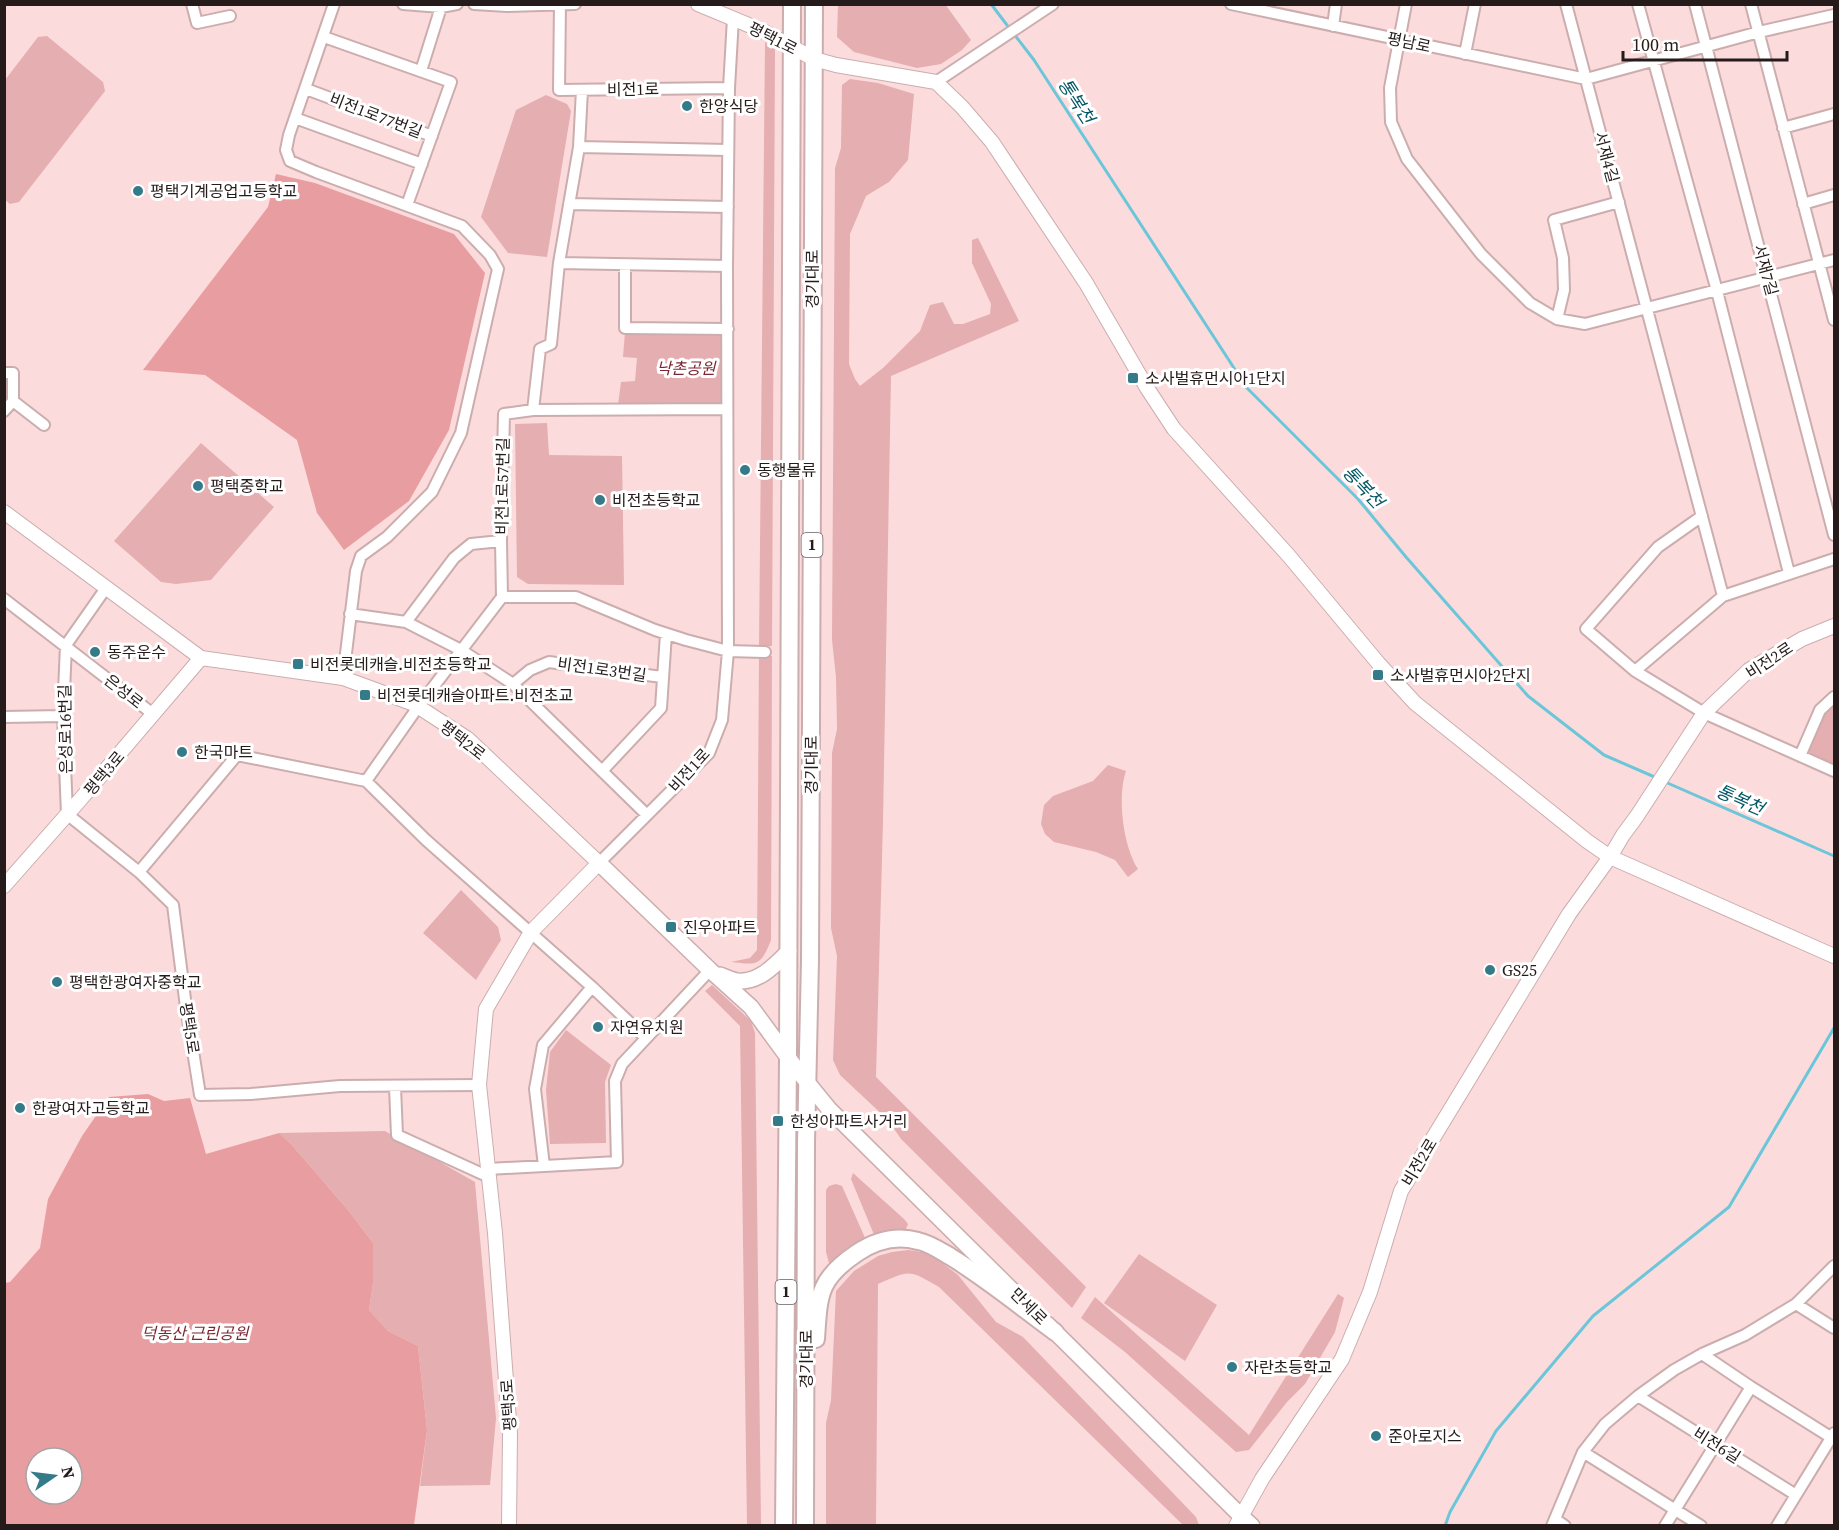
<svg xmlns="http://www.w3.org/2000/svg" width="1839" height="1530" font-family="'Source Serif 4','Noto Sans KR',serif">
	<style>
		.green { fill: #e5aeb0 }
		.forest { fill: #e89da1; fill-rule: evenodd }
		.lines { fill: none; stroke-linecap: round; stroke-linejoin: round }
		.stream { stroke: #6cc6d9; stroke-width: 3 }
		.minor-casing { stroke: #ccadae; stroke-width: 14 }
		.tertiary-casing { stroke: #ccadae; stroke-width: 16 }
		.secondary-casing { stroke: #ccadae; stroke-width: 18 }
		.primary-casing { stroke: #ccadae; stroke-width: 20 }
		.minor { stroke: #fff; stroke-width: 10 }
		.tertiary { stroke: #fff; stroke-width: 14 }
		.secondary { stroke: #fff; stroke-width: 15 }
		.primary { stroke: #fff; stroke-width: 16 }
		.poi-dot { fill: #357a88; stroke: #fff; stroke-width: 2 }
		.labels { text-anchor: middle; stroke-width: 6; stroke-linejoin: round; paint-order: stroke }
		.shield { fill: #fff; stroke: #675f5f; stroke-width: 1.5 }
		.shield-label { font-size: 15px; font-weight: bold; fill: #261b1b }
		.street-label { font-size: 16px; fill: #261b1b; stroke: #fff }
		.poi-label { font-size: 16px; fill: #261b1b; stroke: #fff; text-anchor: start }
		.park-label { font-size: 16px; font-style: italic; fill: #7d2632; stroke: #fff }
		.water-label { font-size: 18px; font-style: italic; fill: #045764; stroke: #fff }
	</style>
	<rect width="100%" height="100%" fill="#fcdbdc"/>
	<!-- green -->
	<path class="green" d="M945 4 971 40 962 50 941 64 917 68 854 52 837 37 838 5Z
		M47 36 103 82 105 91 19 202 10 204 4 199 5 80 38 37Z
		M765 42 775 49 772 646H759Z
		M850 79 878 83 914 94 908 160 889 182 866 196 850 234 849 364 855 379 860 386 883 368 920 331 930 305 943 302 954 324H963L990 314 991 304 972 263V240L978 238 1019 321 891 376 883 821 876 1077 1086 1287 1072 1308 901 1139 888 1120 840 1075 833 1060 837 956 831 928 832 753 837 729 836 677 832 640 835 168 841 148 842 85Z
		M546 95 567 104 571 111 547 257 508 253 481 217 516 110Z
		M625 332H718L724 338 723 403 719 406 618 405 621 382 635 381 637 358 623 357Z
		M547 423 549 455 622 456 624 585 528 584 517 577 515 424Z
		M201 443 274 507 211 580 176 584 161 582 114 541Z
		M759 656H772L771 940C761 966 757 965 731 962L750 958 757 950Z
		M1834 697V771L1800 756 1820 710Z
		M1108 765 1126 771C1117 797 1123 846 1138 869L1128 877 1115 860 1096 852 1054 842 1045 834 1041 824 1044 805 1053 796 1093 781Z
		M461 890 498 927 501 940 476 980 423 933Z
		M712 985 751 1021 755 1033 761 1525H747L740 1026 705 991Z
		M566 1030 611 1065 605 1082 606 1143 550 1144 546 1090 550 1052Z
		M385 1131 475 1182 496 1418 490 1485 420 1486 427 1430 418 1346 388 1331 369 1310 373 1283V1243L348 1210 291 1144 279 1133Z
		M853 1173 904 1219 908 1224 906 1229 884 1233 875 1237 851 1179Z
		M836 1184 842 1186 866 1240 836 1262 829 1263 826 1252V1190L829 1186Z
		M908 1250 929 1253 958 1275 996 1322 1023 1337 1196 1517 1199 1525H1183L939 1287C908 1269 910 1270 878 1284L876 1525 826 1526V1423L831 1400 836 1291 854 1271 878 1256 892 1252Z
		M1139 1254 1217 1305 1185 1361 1104 1303Z
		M1338 1294 1344 1298 1335 1332 1305 1384 1287 1402 1249 1450 1236 1452 1125 1352 1081 1318 1095 1297 1249 1435Z"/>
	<!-- forest -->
	<path class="forest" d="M276 174 315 183 454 234 485 273 449 430 409 501 344 550 317 513 297 440 205 375 143 370 268 207Z
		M148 1094 164 1101 190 1098 206 1154 279 1133 291 1144 348 1210 373 1243V1283L369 1310 388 1331 418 1346 427 1430 414 1525H5V1283L10 1282 40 1248 48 1199 82 1136 109 1097ZM36 1458H72V1494H36Z"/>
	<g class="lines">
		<!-- stream -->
		<path class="stream" d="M991 4 1010 29
			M1014 34 1034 60 1247 388 1358 499 1406 557 1528 696 1604 755 1657 778
			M1663 781 1834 856
			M1445 1526 1450 1512 1496 1431 1593 1316 1729 1207 1834 1028"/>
		<!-- minor casing -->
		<g class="minor-casing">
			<path id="minor" d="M192 4 197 23 230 16
				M334 4 289 135 286 150 290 161 316 172 462 226 490 255 498 269 461 433 432 492 387 537 361 556 356 571 343 678
				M403 4 441 7 457 4
				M474 4 507 6 575 4
				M560 4 559 90 729 88
				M1231 4 1586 79 1759 32 1834 15
				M1406 4 1390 88 1391 122 1407 159 1481 254 1530 303 1557 319 1585 324 1834 260
				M1566 4 1723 596
				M1638 4 1717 291 1789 573
				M1695 4 1834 535
				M1751 4 1834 320
				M1333 26 1336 4
				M324 37 451 82 407 205
				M1465 54 1475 4
				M421 71 441 7
				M936 82 1053 4
				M306 89 432 136
				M295 118 422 164
				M1783 128 1834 114
				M579 147 728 150
				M569 204 728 207
				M1803 204 1834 195
				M559 263 727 266
				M625 265V328L728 329
				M1557 319 1564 290 1563 258 1554 220 1619 202
				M4 373H13V401L4 411
				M13 401 44 425
				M533 410 540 349 551 344 559 263 579 147 582 90
				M1702 516 1658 547 1586 629 1635 671 1704 713 1834 771
				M106 588 66 645 63 716 67 814 139 872 173 905 186 1007 200 1095 251 1094 340 1086 479 1085
				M502 597H576L655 630 686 640 728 651 765 652
				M4 599 153 714
				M350 614 406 622 461 650 513 684 647 815
				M406 622 454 558 471 544 501 541
				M1635 671 1723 596 1834 559
				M513 684 530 670 549 662 662 677
				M4 717 63 716
				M1800 756 1820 710 1834 697
				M602 771 661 708 666 634
				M366 781 418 707 502 597 501 541 504 414 533 410 727 409
				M599 863 709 753 722 720 728 651 727 266 729 88 733 18
				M139 872 237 755 366 781 426 840 592 987 646 1038
				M395 1087 397 1135 489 1177
				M544 1166 535 1089 543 1045 592 987
				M488 1169 617 1162 615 1081 622 1064 710 970
				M1796 1304 1834 1328
				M1702 1354 1751 1387 1832 1438
				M1638 1396 1796 1495
				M1583 1452 1701 1526
				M1555 1519 1565 1526
				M1552 1526 1583 1452 1605 1424 1638 1396 1674 1370 1702 1354 1745 1335 1796 1304 1834 1266
				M1665 1526 1751 1387
				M1777 1526 1834 1433"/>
		</g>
		<!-- tertiary casing -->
		<g class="tertiary-casing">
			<path id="tertiary" d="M698 4 763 31 814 59 836 65 936 82 962 107 992 142 1086 283 1147 388 1174 429 1289 556 1379 664 1415 703 1587 841 1610 857 1834 956
				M4 512 201 658 343 678 414 704 468 739 599 863 531 932 486 1009 479 1085 495 1233 510 1434 509 1526
				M4 886 79 801 201 658
				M1236 1526 1262 1479 1342 1359 1370 1292 1401 1191 1569 914 1610 857 1623 835 1637 816 1704 713 1749 670 1802 639 1834 626"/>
		</g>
		<!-- secondary casing -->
		<g class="secondary-casing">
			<path id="secondary" d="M599 863 710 970 751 1007 798 1071 829 1109 1023 1301
				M720 975C725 977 732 980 737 981 759 983 775 965 789 951
				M1047 1324 1241 1516 1252 1526"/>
		</g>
		<!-- primary casing -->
		<g class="primary-casing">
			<path id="primary" d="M816 1339C819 1295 818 1279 857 1253 875 1241 896 1235 918 1241 929 1243 941 1251 951 1257 987 1279 1021 1307 1055 1332
				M784 1526 788 1058 792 4
				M805 1526 806 1143 810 960 814 4"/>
		</g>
		<!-- minor -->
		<use href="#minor" class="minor"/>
		<!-- tertiary -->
		<use href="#tertiary" class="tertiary"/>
		<!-- secondary -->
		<use href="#secondary" class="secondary"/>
		<!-- primary -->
		<use href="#primary" class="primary"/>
	</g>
	<!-- markers -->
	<g class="poi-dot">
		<circle cx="687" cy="106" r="6"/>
		<circle cx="138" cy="191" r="6"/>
		<rect x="1127" y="372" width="12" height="12" rx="3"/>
		<circle cx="745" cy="470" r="6"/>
		<circle cx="198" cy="486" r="6"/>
		<circle cx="600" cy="500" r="6"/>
		<circle cx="95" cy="652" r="6"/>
		<rect x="292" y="658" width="12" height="12" rx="3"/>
		<rect x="1372" y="669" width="12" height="12" rx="3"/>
		<rect x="359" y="689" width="12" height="12" rx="3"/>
		<circle cx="182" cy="752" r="6"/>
		<rect x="665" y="921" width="12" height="12" rx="3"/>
		<circle cx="1490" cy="970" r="6"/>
		<circle cx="57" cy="982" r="6"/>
		<circle cx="598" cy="1027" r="6"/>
		<circle cx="20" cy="1108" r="6"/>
		<rect x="772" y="1115" width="12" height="12" rx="3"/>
		<circle cx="1232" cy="1367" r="6"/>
		<circle cx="1376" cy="1436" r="6"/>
	</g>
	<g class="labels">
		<!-- shield labels -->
		<g class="shield">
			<rect x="801.5" y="533" width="21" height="24" rx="4.5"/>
			<rect x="775.5" y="1280" width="21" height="24" rx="4.5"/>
		</g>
		<g class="shield-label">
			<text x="812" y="550">1</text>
			<text x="786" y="1297">1</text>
		</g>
		<!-- street labels -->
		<g class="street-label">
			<text transform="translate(773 38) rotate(27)" y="6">평택1로</text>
			<text transform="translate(1409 42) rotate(12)" y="6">평남로</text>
			<text transform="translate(633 89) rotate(-1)" y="6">비전1로</text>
			<text transform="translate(376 115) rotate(21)" y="6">비전1로77번길</text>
			<text transform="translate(1607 157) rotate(75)" y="6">서재4길</text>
			<text transform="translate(1766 270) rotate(75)" y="6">서재7길</text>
			<text transform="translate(812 279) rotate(-90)" y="6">경기대로</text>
			<text transform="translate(502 486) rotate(-89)" y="6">비전1로57번길</text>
			<text transform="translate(1769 660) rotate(-33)" y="6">비전2로</text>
			<text transform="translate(602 669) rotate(8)" y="6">비전1로3번길</text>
			<text transform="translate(124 691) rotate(38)" y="6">은성로</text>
			<text transform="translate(65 729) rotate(-91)" y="6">은성로16번길</text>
			<text transform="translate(463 740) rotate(38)" y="6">평택2로</text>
			<text transform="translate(811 765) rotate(-90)" y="6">경기대로</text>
			<text transform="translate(689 770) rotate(-48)" y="6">비전1로</text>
			<text transform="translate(104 773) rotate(-50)" y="6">평택3로</text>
			<text transform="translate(190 1028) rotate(81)" y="6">평택5로</text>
			<text transform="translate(1419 1162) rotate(-59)" y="6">비전2로</text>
			<text transform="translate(1029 1306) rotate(45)" y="6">만세로</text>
			<text transform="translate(806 1359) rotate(-90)" y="6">경기대로</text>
			<text transform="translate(508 1405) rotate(-94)" y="6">평택5로</text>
			<text transform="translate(1717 1445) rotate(32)" y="6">비전6길</text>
		</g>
		<!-- poi labels -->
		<g class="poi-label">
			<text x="699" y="112">한양식당</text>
			<text x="150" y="197">평택기계공업고등학교</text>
			<text x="1145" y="384">소사벌휴먼시아1단지</text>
			<text x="757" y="476">동행물류</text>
			<text x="210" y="492">평택중학교</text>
			<text x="612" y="506">비전초등학교</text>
			<text x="107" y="658">동주운수</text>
			<text x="310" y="670">비전롯데캐슬.비전초등학교</text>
			<text x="1390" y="681">소사벌휴먼시아2단지</text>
			<text x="377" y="701">비전롯데캐슬아파트.비전초교</text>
			<text x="194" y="758">한국마트</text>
			<text x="683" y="933">진우아파트</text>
			<text x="1502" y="976">GS25</text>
			<text x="69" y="988">평택한광여자중학교</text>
			<text x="610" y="1033">자연유치원</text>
			<text x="32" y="1114">한광여자고등학교</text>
			<text x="790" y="1127">한성아파트사거리</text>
			<text x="1244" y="1373">자란초등학교</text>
			<text x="1388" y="1442">준아로지스</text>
		</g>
		<!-- park labels -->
		<g class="park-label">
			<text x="686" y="374">낙촌공원</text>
			<text x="195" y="1339">덕동산 근린공원</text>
		</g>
		<!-- water labels -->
		<g class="water-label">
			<text transform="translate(1076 101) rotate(57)" y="6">통복천</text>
			<text transform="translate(1363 487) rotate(47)" y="6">통복천</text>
			<text transform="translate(1740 800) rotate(24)" y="6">통복천</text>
		</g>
	</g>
	<!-- border -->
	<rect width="1839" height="1530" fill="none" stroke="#261b1b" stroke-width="12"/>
	<!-- north arrow -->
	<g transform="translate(54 1476) rotate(76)"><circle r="28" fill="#ffffff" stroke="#a8a4a4" stroke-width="1.5"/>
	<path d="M0-4.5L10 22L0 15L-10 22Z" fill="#357a88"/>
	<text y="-9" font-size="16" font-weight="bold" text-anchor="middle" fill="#261b1b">N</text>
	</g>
	<!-- scale -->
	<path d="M1623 51v9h164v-9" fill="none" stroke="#261b1b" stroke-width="3"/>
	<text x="1632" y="51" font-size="18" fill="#261b1b" stroke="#ffffff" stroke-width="4.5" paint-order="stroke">100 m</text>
</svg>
